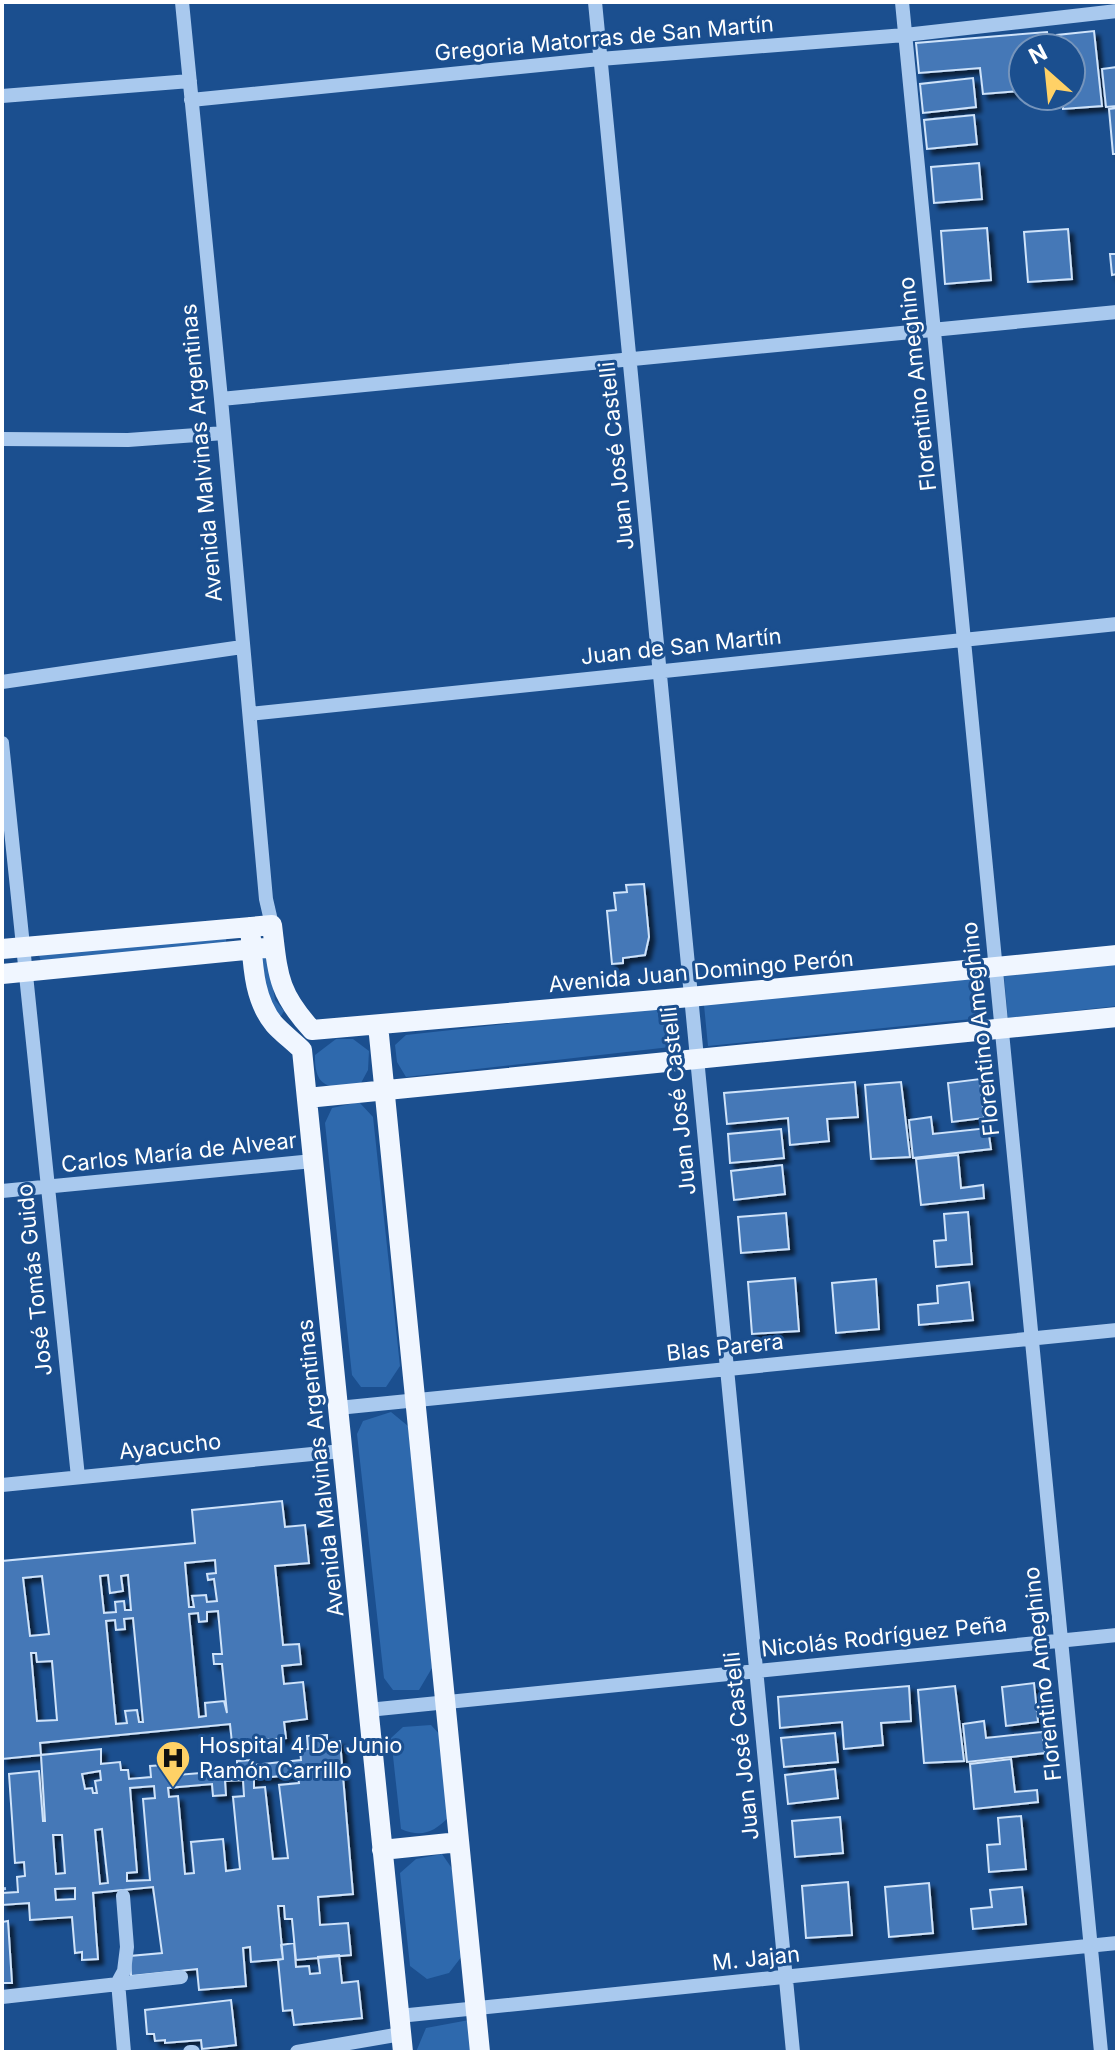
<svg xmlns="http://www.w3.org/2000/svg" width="1119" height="2054" font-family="Inter,sans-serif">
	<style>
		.green { fill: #2e69ad }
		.building { fill: #4478b7; stroke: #cfe3fa; stroke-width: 2; fill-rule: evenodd; filter: url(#shadow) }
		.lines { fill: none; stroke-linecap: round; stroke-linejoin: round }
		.path { stroke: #a9c9ee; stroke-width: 3; stroke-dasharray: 4 6; stroke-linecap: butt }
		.minor { stroke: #a9c9ee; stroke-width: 14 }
		.major { stroke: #f0f6ff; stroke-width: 20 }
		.labels { text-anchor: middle; stroke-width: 6; stroke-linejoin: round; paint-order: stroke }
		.street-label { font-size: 22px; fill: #fff; stroke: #1b4f8f }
		.poi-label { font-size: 22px; fill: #fff; stroke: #1b4f8f; text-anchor: start }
	</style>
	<defs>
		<filter id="shadow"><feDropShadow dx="5" dy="5" stdDeviation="2" flood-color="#0009"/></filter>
	</defs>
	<rect width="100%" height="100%" fill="#1b4f8f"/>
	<!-- green -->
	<path class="green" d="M226 937V945L41 962 39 955Z
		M268 956 275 1000 284 1011 281 1016 269 1006 260 958Z
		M1117 964V1006L1008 1018 1004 976Z
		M977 977 981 1018 708 1046 704 1005Z
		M675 1005 679 1046 406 1077 397 1062 395 1045 406 1035Z
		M336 1039H353L369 1051 368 1070 361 1083C332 1090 314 1090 315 1055Z
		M359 1102 373 1117 400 1366 386 1387H361L352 1375 325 1123 332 1108Z
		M391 1412 408 1426 432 1668 419 1690H393L384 1678 357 1434 363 1421Z
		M431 1725 442 1737 449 1817C434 1832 422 1838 401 1829L391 1738 403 1727Z
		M442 1854 453 1870 462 1956 449 1973 427 1979 410 1966 400 1873 416 1859Z
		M469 2020 472 2052H416L426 2028Z"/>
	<!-- building -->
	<path class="building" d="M1094 31 1102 106 1063 109 1062 96H1071V48H1058L1057 35Z
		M1047 32 1049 48H1023V69H1019L1021 91 983 94 980 68 919 73 916 43Z
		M1117 67V106L1106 107 1102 69Z
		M973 78 976 107 923 113 920 84Z
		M1117 108V154H1113L1109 109Z
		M974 115 977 144 927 149 924 120Z
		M979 163 982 199 934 203 931 167Z
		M987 228 991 280 945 284 941 231Z
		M1068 229 1072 279 1028 282 1024 232Z
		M1110 254H1117V274L1112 275Z
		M644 884 649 937 645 955 623 958V963L612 964 607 911 616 910 614 893 627 892 626 885Z
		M980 1079 984 1118 952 1122 948 1083Z
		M855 1082 858 1117 827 1119 829 1141 790 1145 788 1118 727 1124 724 1093Z
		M901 1082 910 1157 871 1159 865 1085Z
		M931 1117 933 1134 988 1128 991 1149 913 1158 909 1120Z
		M781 1129 784 1158 730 1163 728 1134Z
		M958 1155 961 1188 983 1185 984 1198 921 1205 916 1159Z
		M782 1165 785 1194 734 1200 731 1171Z
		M968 1212 972 1264 936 1267 934 1241 946 1240 944 1214Z
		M786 1213 789 1249 741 1253 738 1217Z
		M795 1278 799 1331 752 1334 748 1282Z
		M876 1279 879 1329 836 1333 832 1283Z
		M969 1282 973 1320 919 1325 918 1305 938 1303 937 1286Z
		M282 1501 285 1527 305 1525 309 1563 275 1566 283 1645 299 1644 301 1664 282 1666 284 1684 303 1682 307 1719 284 1722 286 1738 232 1743 230 1724 40 1743 41 1755 2 1759V1561L195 1543 192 1510ZM215 1560 216 1573 207 1574 208 1580 214 1579 217 1601 207 1602 206 1595 192 1596 194 1607H189L185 1563ZM108 1575 110 1593 123 1591 121 1576 128 1575 131 1610H125L124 1601 115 1602 116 1612 104 1613 100 1576ZM42 1576 49 1634 30 1636 23 1578ZM218 1611 222 1654H213L214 1664H222L227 1713 224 1701 205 1703 206 1716 199 1717 189 1614 198 1613 199 1622 207 1621V1612ZM133 1618 143 1722H139L137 1710 125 1711 127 1723 116 1724 106 1621 115 1620 116 1630 125 1629 124 1619ZM31 1653H36L37 1662 52 1661 57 1720 37 1721Z
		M1034 1683 1038 1722 1006 1726 1002 1687Z
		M909 1686 911 1721 881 1723 883 1745 844 1749 842 1722 780 1728 778 1697Z
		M955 1686 964 1761 924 1763 918 1690Z
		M984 1721 986 1738 1042 1732 1045 1753 967 1762 963 1724Z
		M835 1733 838 1762 784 1767 781 1738Z
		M327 1735V1742L340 1741 353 1894 318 1897 320 1925 348 1923 351 1955 296 1960 292 1919H285L284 1906H278L283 1959 251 1962 250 1947 243 1948 246 1986 199 1990 197 1969 131 1976 130 1956 162 1953 153 1887 93 1893 98 1959 82 1960V1952L75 1953 72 1917 30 1920 29 1903 2 1905V1893L18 1892 17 1877 25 1876 24 1862 15 1863 9 1774 39 1771 43 1821H45L41 1755 101 1749V1764L120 1762 121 1770H128L129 1779 151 1777 150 1766 164 1765 165 1776 237 1770V1761L253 1760V1765L301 1760 300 1750 308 1749 307 1736ZM100 1771 101 1780 95 1781 97 1793H93L92 1788 85 1789 82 1774ZM298 1774 299 1783 279 1785 288 1858 273 1859 265 1787 254 1788V1779ZM243 1780 244 1796 233 1797 240 1869 226 1871 223 1839 191 1842 194 1873 185 1874 178 1796 169 1797 168 1788 212 1784 213 1796 226 1795 225 1781ZM154 1786 155 1798 143 1799 150 1880 127 1881V1873L137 1872 130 1788ZM102 1829 108 1883 100 1884 95 1830ZM53 1835H62L65 1873 56 1874ZM75 1888V1899L56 1900 55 1889Z
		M1011 1759 1015 1792 1037 1790 1038 1802 974 1809 970 1764Z
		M835 1769 838 1798 788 1804 785 1775Z
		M1021 1816 1026 1869 989 1872 987 1845 1000 1844 998 1818Z
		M840 1817 843 1853 795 1857 792 1821Z
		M848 1882 852 1935 806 1938 802 1886Z
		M929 1883 933 1933 889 1937 885 1887Z
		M1022 1887 1026 1924 973 1929 971 1909 992 1907 990 1890Z
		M8 1921 12 1983H2V1922Z
		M294 1943 296 1967 309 1966 310 1974 320 1973 318 1957 339 1955 342 1983 358 1981 362 2018 294 2025 292 2010 283 2011 278 1960 283 1959 281 1945Z
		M231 2000 236 2045 202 2049 201 2040 165 2043V2040L155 2041 154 2034H147L145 2010Z"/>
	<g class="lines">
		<!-- path -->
		<path class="path" d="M2 1889 12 1888"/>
		<!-- minor -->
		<path class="minor" d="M182 2 221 399 266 899 272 925
			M595 2 793 2052
			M902 2 1101 2052
			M2 96 190 81
			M191 100 600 59 905 35 1117 11
			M221 399 1117 312
			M2 439 128 440 224 433
			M2 682 242 647
			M250 714 1117 624
			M2 743C29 988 51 1233 78 1477
			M2 1191 313 1161
			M338 1408 1117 1330
			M2 1485 342 1451
			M368 1710 1117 1635
			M123 1896 127 1947 124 1971 118 1982 124 2052
			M2 1997 181 1977
			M399 2016 1117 1943
			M190 2052H193
			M297 2052 401 2034"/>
		<!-- major -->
		<path class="major" d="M250 927C253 960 252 997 274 1024 282 1033 293 1041 302 1050L403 2052
			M2 949 272 925C278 974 277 992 312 1030L690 997 1117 955
			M2 974 265 948
			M378 1025 480 2052
			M307 1098 1117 1017
			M382 1850 459 1842"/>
	</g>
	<!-- icons -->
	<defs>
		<g id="hospital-pin" transform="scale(1.8)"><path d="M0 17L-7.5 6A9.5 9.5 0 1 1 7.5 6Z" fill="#ffd166" stroke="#1b4f8f"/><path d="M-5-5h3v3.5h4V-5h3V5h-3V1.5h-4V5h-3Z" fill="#111"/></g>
	</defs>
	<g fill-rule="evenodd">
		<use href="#hospital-pin" x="173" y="1758"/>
	</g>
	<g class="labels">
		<!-- street labels -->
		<g class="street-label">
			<text transform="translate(604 38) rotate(-5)" y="8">Gregoria Matorras de San Martín</text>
			<text transform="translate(917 384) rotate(-96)" y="8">Florentino Ameghino</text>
			<text transform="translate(201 453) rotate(-95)" y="8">Avenida Malvinas Argentinas</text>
			<text transform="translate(616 456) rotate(-96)" y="8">Juan José Castelli</text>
			<text transform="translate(681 646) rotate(-6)" y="8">Juan de San Martín</text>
			<text transform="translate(701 971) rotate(-5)" y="8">Avenida Juan Domingo Perón</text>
			<text transform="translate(980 1029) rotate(-96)" y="8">Florentino Ameghino</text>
			<text transform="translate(678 1101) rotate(-96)" y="8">Juan José Castelli</text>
			<text transform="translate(179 1152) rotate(-6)" y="8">Carlos María de Alvear</text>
			<text transform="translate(34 1280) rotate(-96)" y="8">José Tomás Guido</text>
			<text transform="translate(725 1347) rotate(-6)" y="8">Blas Parera</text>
			<text transform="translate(170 1446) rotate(-6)" y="8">Ayacucho</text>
			<text transform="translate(320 1468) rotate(-96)" y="8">Avenida Malvinas Argentinas</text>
			<text transform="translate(884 1636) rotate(-6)" y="8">Nicolás Rodríguez Peña</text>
			<text transform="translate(1042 1674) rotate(-96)" y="8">Florentino Ameghino</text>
			<text transform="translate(741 1746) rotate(-96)" y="8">Juan José Castelli</text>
			<text transform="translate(756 1958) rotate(-6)" y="8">M. Jajan</text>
		</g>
		<!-- poi labels -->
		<g class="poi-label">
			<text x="199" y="1753">Hospital 4 De Junio<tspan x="199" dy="25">Ramón Carrillo</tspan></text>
		</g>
	</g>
	<!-- border -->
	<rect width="1119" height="2054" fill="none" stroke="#ffffff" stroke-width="8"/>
	<!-- north arrow -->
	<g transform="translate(1047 72) rotate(333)"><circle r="38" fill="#1b4f8f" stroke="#7695bc" stroke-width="2"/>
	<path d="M0-6L14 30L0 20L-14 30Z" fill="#ffd166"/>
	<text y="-12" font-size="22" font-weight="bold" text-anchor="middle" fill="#ffffff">N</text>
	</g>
</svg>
